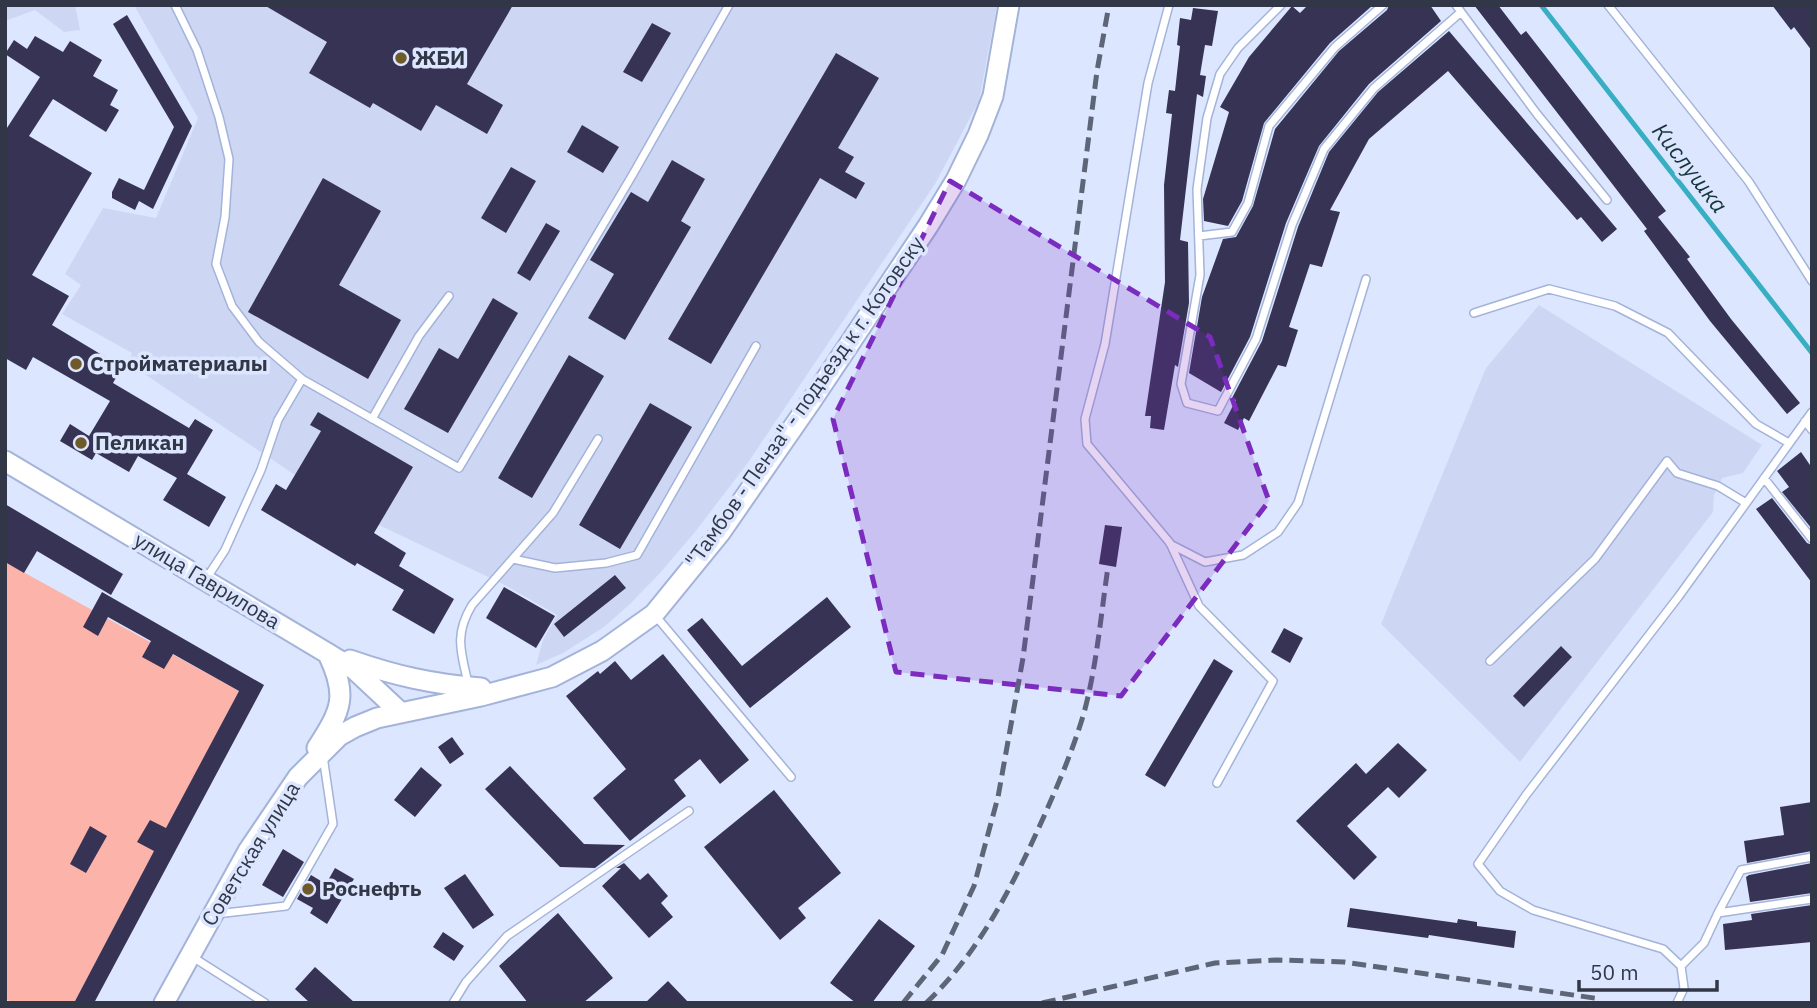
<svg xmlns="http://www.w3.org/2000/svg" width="1817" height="1008" font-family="'IBM Plex Sans',sans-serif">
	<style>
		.built { fill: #cdd7f4 }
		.green { fill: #fcb3a9 }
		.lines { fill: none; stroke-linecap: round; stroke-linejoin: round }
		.stream { stroke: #38aec2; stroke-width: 5 }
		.building { fill: #373355 }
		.lane-casing { stroke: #a3b3d9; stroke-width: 10 }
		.secondary-casing { stroke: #a3b3d9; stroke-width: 23 }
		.lane { stroke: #fff; stroke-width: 7 }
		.secondary { stroke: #fff; stroke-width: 19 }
		.rail { stroke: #5d6577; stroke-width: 5; stroke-dasharray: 14 7; stroke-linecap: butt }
		.marked { fill: #7b2cbf; fill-opacity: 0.2; stroke: #7b2cbf; stroke-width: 5; stroke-dasharray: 14 9; stroke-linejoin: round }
		.poi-dot { fill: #6e5b29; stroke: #dce6ff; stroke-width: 2.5 }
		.labels { text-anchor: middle; stroke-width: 7; stroke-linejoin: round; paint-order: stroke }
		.poi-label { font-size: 21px; font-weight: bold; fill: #313747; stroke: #dce6ff; text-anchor: start }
		.street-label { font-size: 21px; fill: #313747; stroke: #dce6ff }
		.water-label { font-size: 23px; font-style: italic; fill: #143539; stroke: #dce6ff }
	</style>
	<rect width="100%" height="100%" fill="#dce6ff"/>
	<!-- built -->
	<path class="built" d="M5 5H75L80 30 64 32 35 10 5 21Z
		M134 5H997L979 101 935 184 747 464 695 532 660 573 629 605 604 627 563 653 536 665 543 640 557 615 503 584 379 525 295 475 128 363 132 353 62 314 81 285 65 274 103 208 156 218 198 118Z
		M1539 305 1762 445 1743 473 1722 478 1714 495 1713 512 1520 762 1381 624 1486 368Z"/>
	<!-- green -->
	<path class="green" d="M5 562 239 691 74 1003H12L5 998Z"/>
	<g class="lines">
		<!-- stream -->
		<path class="stream" d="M1541 5 1812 353"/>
	</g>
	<!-- building -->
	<path class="building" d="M264 5H513L467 84 503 105 487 134 436 105 421 131 373 103 370 108 309 73 327 42Z
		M1308 5H1373L1330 43 1264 123 1242 201 1228 226 1204 221 1203 199 1229 112 1220 107 1249 57 1292 6 1300 13Z
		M1389 5H1430L1441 21 1369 84 1319 146 1286 223 1250 337 1221 392 1189 373 1202 297 1223 239 1236 237 1253 206 1275 129 1339 51 1387 10Z
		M1474 5H1498L1521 35 1526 31 1666 211 1658 217 1690 257 1687 259 1731 319 1800 403 1787 414 1710 321 1644 231 1647 229Z
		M1772 5H1812V51L1794 27 1791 30Z
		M1193 8 1218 11 1212 46 1205 45 1200 75 1206 76 1203 97 1197 94 1180 240 1188 242 1189 303 1178 367 1175 365 1164 430 1150 428 1151 416H1145L1165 282 1164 185 1172 114 1166 113 1169 90 1175 91 1180 46 1177 45 1180 18 1191 20Z
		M127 15 192 126 153 209 139 201 135 210 112 198V192L119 178 144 190 174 127 113 24Z
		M652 23 671 33 642 82 623 72Z
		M1449 31 1617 229 1602 242 1581 217 1577 220 1448 71 1369 139 1330 210 1340 212 1322 267 1310 264 1289 327 1298 330 1286 367 1278 365 1249 421 1244 418 1238 430 1224 423 1236 400 1232 398 1262 341 1298 227 1329 152 1378 92Z
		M35 36 63 52 70 41 102 60 93 76 118 90 110 105 119 110 106 132 53 99 29 136 92 173 32 275 69 296 52 325 122 367 113 383 189 428 195 419 213 430 187 474 226 497 209 527 163 500 177 478 138 456 129 472 96 453 92 460 60 441 70 424 89 436 110 401 33 357 26 370 5 358V131L40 77 5 54 14 40 27 49Z
		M836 53 879 78 838 148 854 157 845 172 865 183 856 199 820 178 711 364 668 339Z
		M582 125 619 147 603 173 567 152Z
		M672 160 705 179 681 221 691 227 625 340 588 318 614 274 590 260 631 192 648 202Z
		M511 167 536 181 506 233 481 218Z
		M323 178 381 211 339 285 401 320 368 379 248 312Z
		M546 223 560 231 530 281 517 273Z
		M493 298 518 313 448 433 404 409 439 348 458 359Z
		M569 355 604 376 532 498 498 478Z
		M650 403 692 427 620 549 579 525Z
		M318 412 413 467 374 533 406 553 399 566 454 599 434 634 392 610 404 590 357 563 355 566 261 510 276 484 286 490 321 431 310 425Z
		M1801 452 1812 468V529L1782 492 1789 487 1777 471Z
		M1772 498 1807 543 1812 545V583L1756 509Z
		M5 504 123 574 111 595 37 551 24 573 5 562Z
		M1105 525 1122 527 1116 567 1099 564Z
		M615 575 626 588 564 637 554 624Z
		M504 587 555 616 536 648 486 618Z
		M102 592 264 685 94 1003H74L154 851 137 842 150 820 166 828 239 691 173 654 164 669 142 657 151 641 108 617 98 636 83 627Z
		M827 597 851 627 750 708 687 630 702 618 742 666Z
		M1284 628 1303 638 1290 663 1271 652Z
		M1561 646 1572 657 1524 707 1513 696Z
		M663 654 749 760 720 784 700 759 674 780 686 796 630 841 593 798 626 769 566 696 598 671 600 674 615 661 631 680Z
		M1214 659 1233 671 1165 787 1145 775Z
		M452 737 464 754 450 764 438 747Z
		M1398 743 1427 770 1399 798 1388 787 1347 826 1377 857 1354 880 1296 821 1356 763 1366 774Z
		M510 766 584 844 625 845 595 868 560 867 485 789Z
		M421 767 442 785 415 817 394 800Z
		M774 790 841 873 798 908 806 918 780 940 704 847Z
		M1812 802V851L1747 863 1744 841 1784 835 1780 807Z
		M90 826 107 836 86 873 70 864Z
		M283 849 304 862 283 897 262 885Z
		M624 863 640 880 648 873 668 896 661 903 673 917 649 938 602 886 621 868H616Z
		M1812 863V893L1750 902 1746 877 1749 875Z
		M335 868 354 879 327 924 310 913 313 908 297 899 311 875 326 884Z
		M465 874 494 915 473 929 444 888Z
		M1812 905V942L1725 950 1723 924 1752 920 1751 914Z
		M1350 908 1457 923 1458 919 1477 922V926L1516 931 1514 948 1429 935 1428 938 1347 927Z
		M558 913 613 978 583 1003H528L499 966Z
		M879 919 915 946 872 1003H856L830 983Z
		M443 932 464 946 454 961 433 947Z
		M315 967 355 1003H310L295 989Z
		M668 981 689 1003H645Z"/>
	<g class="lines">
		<!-- lane casing -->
		<g class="lane-casing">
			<path id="lane" d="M175 5 197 50 219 117 229 159 225 217 216 264 232 306 259 342 302 379
				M1169 5 1148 83 1105 344 1085 419 1087 444 1170 543 1199 606 1273 681 1217 783
				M1281 5 1238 48 1220 74 1207 118 1197 189 1200 275 1181 384 1187 403 1218 411 1256 339 1292 225 1324 149 1374 88 1461 12 1456 5
				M1608 5 1749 182 1812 281
				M1461 12 1537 114 1607 200
				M1199 236 1232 232 1248 203 1269 126 1335 47 1383 5
				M1474 313 1549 289 1615 306 1668 333 1756 424 1789 443
				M372 419 419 336 449 296
				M1805 421 1812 430
				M1764 478 1812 539
				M1170 544 1205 562 1243 555 1278 532 1298 503 1366 279
				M513 559 555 568 606 563 637 555 756 346
				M206 579 225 550 261 470 278 420 302 379 459 468 633 174 729 5
				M654 614 791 777
				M1490 661 1595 559 1667 461 1677 473 1718 486 1746 503
				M468 683C461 652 454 635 472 605L553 513 598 439
				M1718 913 1741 870 1812 857
				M216 914 286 906 333 824 323 756
				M191 956 265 1003
				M1681 966 1704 943 1718 913 1812 899
				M453 1003 466 982 507 936 689 811
				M1677 1003 1684 988 1681 966 1663 949 1533 910 1500 891 1478 864 1526 795 1679 596 1812 412"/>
		</g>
		<!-- secondary casing -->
		<g class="secondary-casing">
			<path id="secondary" d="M5 461 327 653 355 670 400 712
				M350 660C396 676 432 684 481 688
				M317 748C342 709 348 696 328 654
				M164 1003 248 851 298 777 339 736 355 727 377 718 481 696 552 677 602 651 654 614 720 533 812 400 928 226 956 180 978 135 993 96 1009 5"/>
		</g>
		<!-- lane -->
		<use href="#lane" class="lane"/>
		<!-- secondary -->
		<use href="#secondary" class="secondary"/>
		<!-- rail -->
		<path class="rail" d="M903 1003 942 955 974 886 998 797 1023 658 1097 71 1109 5
			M926 1003C981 951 1015 881 1045 814 1060 780 1075 745 1085 709 1097 663 1101 614 1108 567
			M1042 1003 1215 963 1277 960 1344 962 1601 999"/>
	</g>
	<!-- marked area -->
	<path class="marked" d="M950 181 1210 337 1269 501 1121 696 896 672 833 419Z"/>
	<!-- markers -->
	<g class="poi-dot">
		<circle cx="401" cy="58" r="7"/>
		<circle cx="76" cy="364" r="7"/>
		<circle cx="81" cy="443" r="7"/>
		<circle cx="308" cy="889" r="7"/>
	</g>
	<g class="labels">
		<!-- poi labels -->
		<g class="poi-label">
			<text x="415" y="65">ЖБИ</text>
			<text x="90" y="371">Стройматериалы</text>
			<text x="95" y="450">Пеликан</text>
			<text x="322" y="896">Роснефть</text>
		</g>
		<!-- street labels -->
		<g class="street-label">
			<text transform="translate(805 402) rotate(-55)" y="7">"Тамбов - Пенза" - подъезд к г. Котовску</text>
			<text transform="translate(207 581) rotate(31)" y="7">улица Гаврилова</text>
			<text transform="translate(251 854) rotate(-58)" y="7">Советская улица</text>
		</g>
		<!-- water labels -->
		<g class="water-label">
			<text transform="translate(1690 168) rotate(52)" y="8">Кислушка</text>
		</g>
	</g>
	<!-- border -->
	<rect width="1817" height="1008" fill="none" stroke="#313747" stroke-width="14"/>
	<!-- scale -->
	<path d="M1579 980v10h138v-10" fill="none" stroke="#313747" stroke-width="3.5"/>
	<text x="1590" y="980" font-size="21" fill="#313747" stroke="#dce6ff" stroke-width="5" paint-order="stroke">50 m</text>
</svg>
